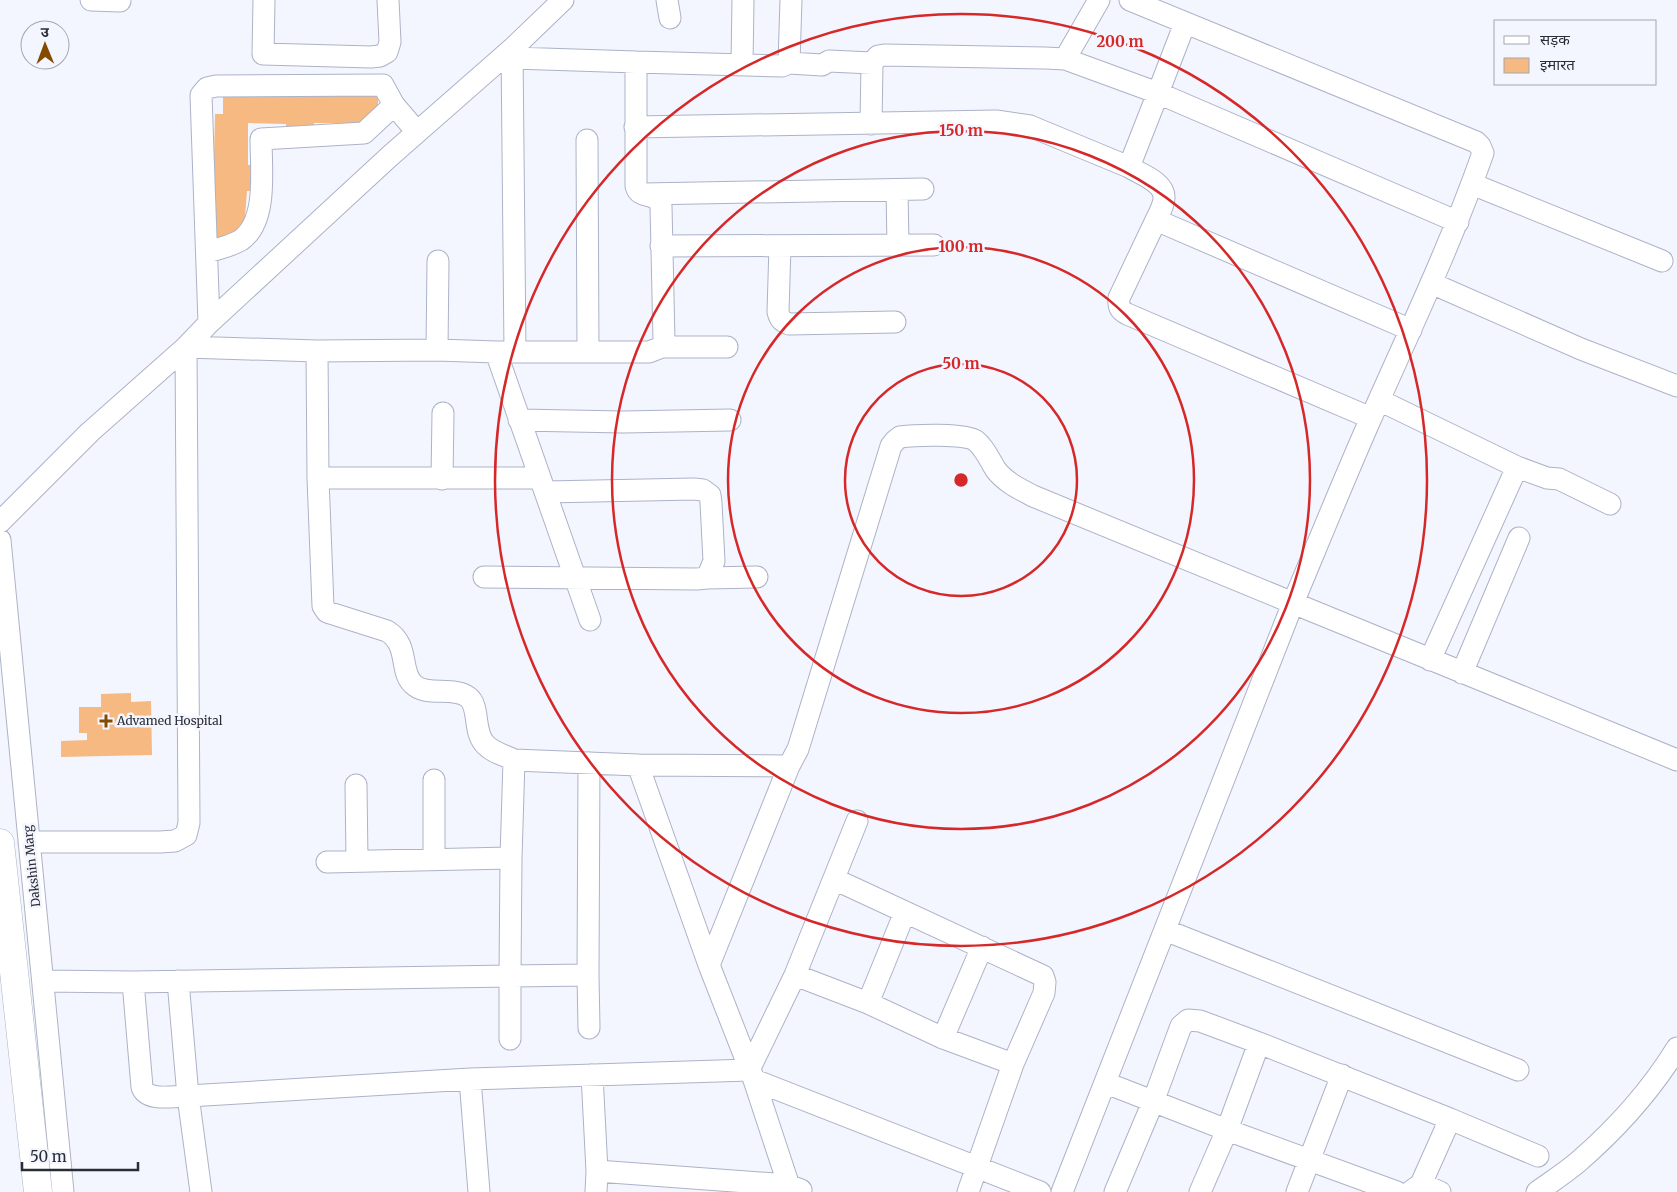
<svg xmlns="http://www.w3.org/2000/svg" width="1677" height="1192" font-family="Merriweather,'Noto Sans Devanagari',serif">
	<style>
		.building { fill: #f7b982 }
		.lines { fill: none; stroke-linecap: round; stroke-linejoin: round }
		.minor-casing { stroke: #acb3c7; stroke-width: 23 }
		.highway-casing { stroke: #acb3c7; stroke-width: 29 }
		.minor { stroke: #fff; stroke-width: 21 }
		.highway { stroke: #fff; stroke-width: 28 }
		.ring { fill: none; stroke: #d62828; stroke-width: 2.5 }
		.poi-dot { fill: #844a00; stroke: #f3f6ff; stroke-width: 2 }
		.labels { text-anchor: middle; stroke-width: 5; stroke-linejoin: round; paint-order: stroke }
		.poi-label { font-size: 12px; fill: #2b2d36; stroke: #f3f6ff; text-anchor: start }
		.street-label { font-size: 12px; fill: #2b2d36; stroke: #f3f6ff }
		.centre { fill: #d62828; stroke: #f3f6ff; stroke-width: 2.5 }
		.ring-label { font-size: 15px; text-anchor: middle; font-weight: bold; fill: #d62828; stroke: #f3f6ff; stroke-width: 5; stroke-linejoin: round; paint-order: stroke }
	</style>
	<rect width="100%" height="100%" fill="#f3f6ff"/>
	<!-- building -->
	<path class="building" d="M223 89 378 91V111H371V123H314V131H286V124L248 123V165H257L256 191H247L244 231 212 243 215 114H223Z
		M131 693V702L151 701 152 755 61 757V741L87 740V733H79V707H101V694Z"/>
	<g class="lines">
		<!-- minor casing -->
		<g class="minor-casing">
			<path id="minor" d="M91 0 120 1
				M264 0 263 54 371 57 380 56 387 52 390 42 388 0
				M667 0 670 18
				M1099 0 1065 59 1158 93 1185 23
				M512 49 515 352
				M513 58 636 62
				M789 63 791 0
				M742 64 743 0
				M394 105 417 132
				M871 124 872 63 878 56 884 55 1045 58 1065 59
				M635 127 996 121 1030 126 1129 167
				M587 140 588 352
				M1472 184 1662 261
				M897 190 898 245
				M644 194 923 189
				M1156 220 1119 298C1118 307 1120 310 1127 314L1371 418
				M661 246 934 245
				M780 246 778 312C780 320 782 321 789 324L895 322
				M207 252C218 249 231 246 241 240 268 221 261 169 261 139L364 133 394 105 383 85 216 86 207 88 201 95 209 323
				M1431 283 1581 349 1677 386
				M1411 330 1156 220C1159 214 1164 205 1164 198 1165 182 1140 174 1129 167L1158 93 1458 222
				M662 347H727
				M437 350 438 261
				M317 351 437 350 496 352 590 620
				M496 352H649L662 347 664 341 661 206C656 190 640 201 636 186V62L782 66 789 63 822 65 829 61 872 63
				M1379 400 1517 467 1547 478 1559 479 1610 504
				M519 420 623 422 730 420
				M318 478H540
				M442 479 443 413
				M0 522 90 432 186 347 209 323 390 156 512 49 563 0
				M0 540 63 1192
				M484 577 697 579 707 578 714 561 711 503 710 495 703 490 694 489 546 492
				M707 578 757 577
				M1430 660 1517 467
				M1462 673 1519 538
				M514 760 511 858 510 976 588 975 589 763
				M638 765 789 766 798 749 891 446 895 441 900 437C914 435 966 433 976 441 985 448 990 461 996 470 1005 482 1020 489 1033 496L1293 603C1319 541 1344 479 1371 418 1410 330 1451 244 1483 153L1480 146 1476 142 1130 0
				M434 780V860
				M356 785 357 861
				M29 842H160L175 841 186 835 189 823 186 347 317 351 318 478 323 606 327 612 387 631C410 645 399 671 413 684 425 697 454 686 468 697 480 706 473 730 484 743 491 752 504 755 514 760L638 765 709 965 754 1080 791 1192
				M327 862 511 858
				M834 879 1043 976 1045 982 1044 993 1013 1064 968 1192
				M1165 930 1518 1070
				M709 965 789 766
				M588 975 589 1028
				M795 975 868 1003 943 1038 1013 1064
				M43 981 133 982 510 976V1039
				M133 982 142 1087C147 1102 174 1096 188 1096L178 981
				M868 1003 905 912
				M943 1038 982 947
				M592 1075 597 1171 596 1192
				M470 1079 479 1192
				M754 1080 1040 1192
				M1106 1083 1227 1130 1397 1192
				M1450 1119 1538 1156
				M597 1171 788 1185 801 1190
				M1421 1184 1440 1192
				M201 1192 188 1096 470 1079 749 1070 795 975 857 821
				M1062 1192 1293 603 1677 760
				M1115 1192 1153 1102 1181 1026 1188 1020 1200 1021 1259 1043 1450 1119 1421 1184 1410 1192
				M1200 1192 1227 1130 1259 1043
				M1297 1192 1342 1075
				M1537 1192C1551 1182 1565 1173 1578 1162 1615 1130 1651 1090 1677 1048"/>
		</g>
		<!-- highway casing -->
		<g class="highway-casing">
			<path id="highway" d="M0 843 38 1192"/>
		</g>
		<!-- minor -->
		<use href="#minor" class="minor"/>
		<!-- highway -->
		<use href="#highway" class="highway"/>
	</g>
	<!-- distance rings -->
	<g class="ring">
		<circle cx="961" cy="480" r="116"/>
		<circle cx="961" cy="480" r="233"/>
		<circle cx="961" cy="480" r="349"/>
		<circle cx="961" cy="480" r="466"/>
	</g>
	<!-- markers -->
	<path class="poi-dot" d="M103.5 713.5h5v5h5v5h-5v5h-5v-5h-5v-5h5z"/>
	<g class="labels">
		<!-- poi labels -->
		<g class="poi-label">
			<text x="117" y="725">Advamed Hospital</text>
		</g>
		<!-- street labels -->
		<g class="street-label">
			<text transform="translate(32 866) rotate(-96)" y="4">Dakshin Marg</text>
		</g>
	</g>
	<circle cx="961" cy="480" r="8" class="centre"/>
	<g class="ring-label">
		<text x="1120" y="47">200 m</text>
		<text x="961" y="136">150 m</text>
		<text x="961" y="252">100 m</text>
		<text x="961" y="369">50 m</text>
	</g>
	<!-- legend -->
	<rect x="1494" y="20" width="162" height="65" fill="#f3f6ff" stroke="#a3a6af"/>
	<rect x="1504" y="36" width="25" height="8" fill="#ffffff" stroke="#a3a6af"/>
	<text x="1540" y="45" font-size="15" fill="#2b2d36">सड़क</text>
	<rect x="1504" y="58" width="25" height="15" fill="#f7b982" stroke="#a3a6af"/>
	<text x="1540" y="70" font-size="15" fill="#2b2d36">इमारत</text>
	<!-- north arrow -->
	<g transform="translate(45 45) rotate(359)"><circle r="24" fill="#f3f6ff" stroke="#a3a6af"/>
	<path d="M0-4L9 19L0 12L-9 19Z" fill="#844a00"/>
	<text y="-8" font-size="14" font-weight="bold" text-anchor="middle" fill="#2b2d36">उ</text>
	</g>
	<!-- scale -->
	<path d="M22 1162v8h116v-8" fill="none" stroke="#2b2d36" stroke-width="2.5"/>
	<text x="30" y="1162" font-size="15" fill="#2b2d36" stroke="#f3f6ff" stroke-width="4" paint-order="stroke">50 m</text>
</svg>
